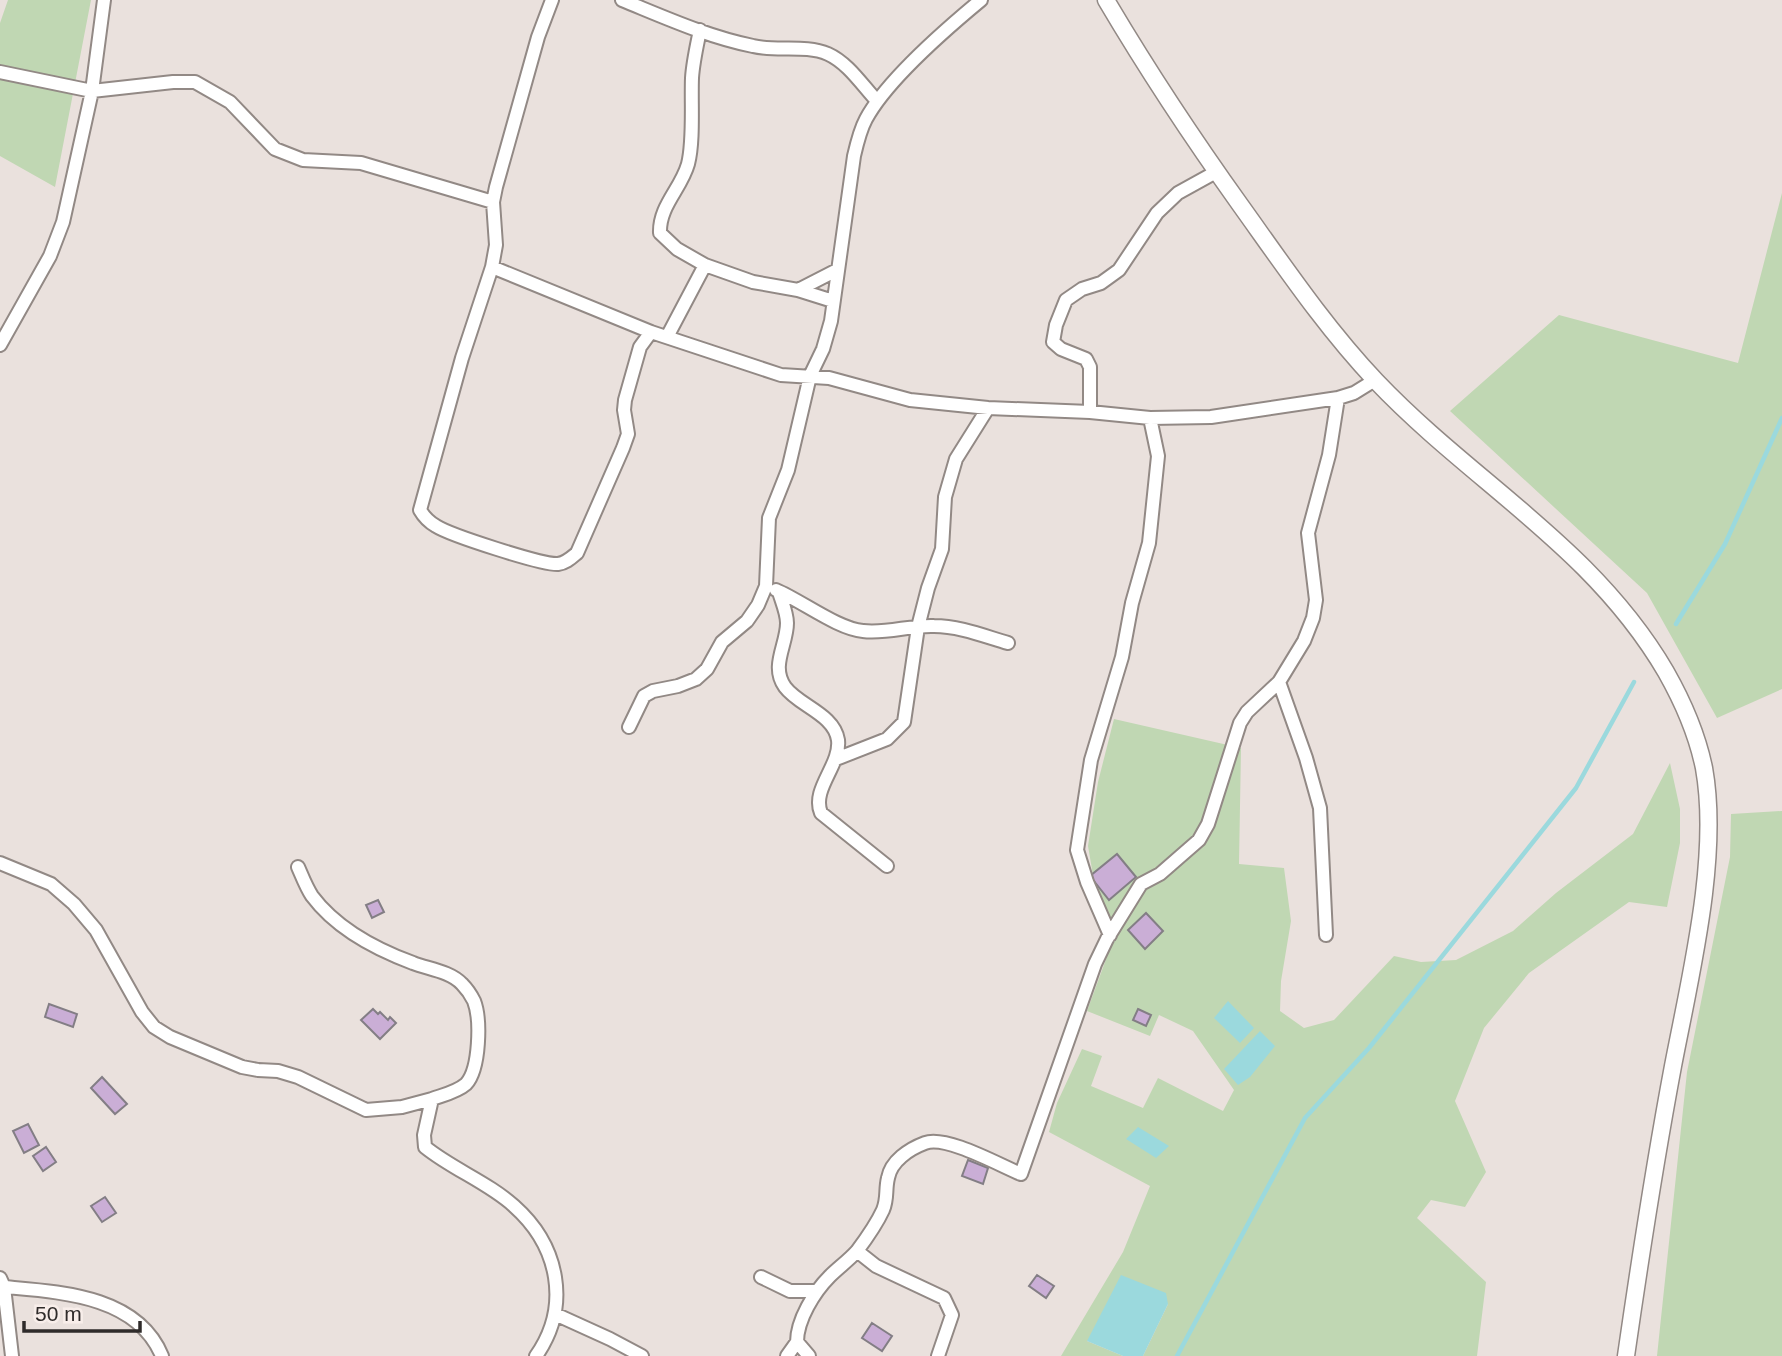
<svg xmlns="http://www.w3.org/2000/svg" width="1782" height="1356" font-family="Helvetica,sans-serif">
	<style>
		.green { fill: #c0d7b3 }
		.water { fill: #9bd9dd }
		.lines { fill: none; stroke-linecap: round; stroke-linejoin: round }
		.stream { stroke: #9bd9dd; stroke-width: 4.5 }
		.building { fill: #caaed6; stroke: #837e85; stroke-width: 2 }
		.minor-casing { stroke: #928985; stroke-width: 16 }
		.tertiary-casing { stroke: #928985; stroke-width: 19 }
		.minor { stroke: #fff; stroke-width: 12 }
		.tertiary { stroke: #fff; stroke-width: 16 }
	</style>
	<rect width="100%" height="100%" fill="#eae1dd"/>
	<!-- green -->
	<path class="green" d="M8 0H91L55 187 0 156V23Z
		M1782 193V689L1717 718 1647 593 1450 411 1559 315 1738 363Z
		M1114 719 1241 748 1239 864 1284 868 1291 921 1281 981 1280 1011 1304 1028 1334 1020 1394 956 1421 962 1456 960 1513 931 1556 893 1633 834 1670 763 1680 809V843L1667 907 1629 902 1529 973 1484 1028 1455 1101 1486 1172 1465 1207 1431 1200 1417 1218 1486 1282 1477 1356H1143L1168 1304 1087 1341 1123 1356H1061L1123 1252 1150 1186 1049 1132 1057 1103 1082 1049 1102 1056 1091 1086 1143 1108 1158 1078 1223 1111 1234 1090 1193 1031 1159 1015 1150 1036 1087 1011 1112 943V923L1095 887 1088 846 1098 782Z
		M1782 811V1356H1657L1687 1072 1730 857 1731 814Z"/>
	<!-- water -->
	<path class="water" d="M1228 1001 1254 1028 1240 1043 1214 1018Z
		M1260 1031 1275 1046 1250 1077 1238 1085 1224 1069Z
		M1138 1127 1169 1146 1156 1158 1126 1139Z
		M1121 1275 1166 1293 1168 1304 1143 1356H1123L1087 1341Z"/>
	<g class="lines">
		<!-- stream -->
		<path class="stream" d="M1676 624 1725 544 1782 418
			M1177 1356 1305 1118 1369 1048 1576 788 1634 682"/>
	</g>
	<!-- building -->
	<path class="building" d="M1117 854 1136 877 1109 900 1090 876Z
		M378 900 384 912 372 918 366 905Z
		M1146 913 1163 931 1145 949 1128 930Z
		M49 1004 77 1014 73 1027 45 1017Z
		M373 1009 378 1014 380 1012 388 1020 390 1017 396 1023 380 1039 361 1020Z
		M1138 1009 1151 1015 1146 1026 1133 1020Z
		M102 1077 127 1104 115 1114 91 1088Z
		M28 1124 39 1145 24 1153 13 1131Z
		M46 1147 56 1162 43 1171 33 1156Z
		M968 1160 988 1168 983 1184 962 1176Z
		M105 1197 116 1213 102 1222 91 1206Z
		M1037 1275 1054 1286 1046 1298 1029 1286Z
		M872 1323 892 1336 882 1351 862 1338Z"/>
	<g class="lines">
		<!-- minor casing -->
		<g class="minor-casing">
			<path id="minor" d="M552 0 538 37 496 187 493 202 496 245 492 267 462 358 420 510C424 517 429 522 436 526 450 535 542 565 558 564 566 563 571 558 577 553L623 448 628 434 624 410 625 400 640 347 651 332
				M622 0C664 17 708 37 753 46 777 52 805 44 828 54 848 63 862 85 877 101
				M700 30C697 45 693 62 692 78 691 103 694 141 688 164 681 189 659 206 660 233L677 249 705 265 753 282 798 290 833 301
				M0 72 92 91 173 82H195L230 102 275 149 303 160 361 163 493 202
				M1216 172 1178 193 1157 213 1119 270 1101 283 1082 289 1066 300 1056 325 1053 342 1061 349 1086 359 1090 367V412L1150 418 1211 417 1338 398 1354 393 1375 380
				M492 267 651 332 781 375 829 378 910 400 988 408 1090 412
				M798 290 837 270
				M667 337 705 265
				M0 345 50 256 63 222 92 91 104 0
				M776 590C802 601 838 629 863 631 887 634 910 625 934 626 959 626 984 636 1008 643
				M779 592C782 602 787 613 787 623 787 645 770 666 785 687 799 706 834 714 838 740 841 765 811 789 821 813L887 866
				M1279 682 1306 758 1320 808 1326 935
				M629 727 644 696 653 691 678 686 696 679 707 669 722 642 747 621 758 605 766 586 769 518 788 470 810 376 823 349 831 321 854 156C857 143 860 130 866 119 887 80 946 29 981 0
				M836 759 887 739 904 722 918 627 928 588 942 549 945 497 956 459 988 408
				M0 863 51 884 74 904 96 930 142 1012 154 1027 170 1037 242 1067 258 1070 278 1071 298 1077 366 1110 402 1107 432 1099 424 1135 425 1147C452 1169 489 1183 514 1206 559 1246 571 1306 536 1356
				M298 867C302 876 306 887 312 896 336 928 375 949 413 963 428 969 450 971 462 984 466 988 471 995 474 1001 481 1019 480 1069 466 1084 457 1092 443 1095 432 1099
				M1110 935 1087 882 1077 850 1091 760 1122 657 1132 603 1149 543 1158 456 1150 418
				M857 1251 876 1266 944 1298 952 1315 938 1356
				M761 1277 790 1291H817
				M0 1278 4 1287 12 1356
				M4 1287C59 1292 137 1295 162 1356
				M555 1314 610 1339 642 1356
				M787 1356 797 1342
				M809 1356 797 1342C797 1320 814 1292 830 1276 838 1268 849 1260 857 1251 866 1239 877 1223 883 1210 888 1198 885 1190 888 1178 891 1161 909 1149 925 1143 946 1135 999 1165 1021 1174L1095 964 1107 939 1141 884 1160 874 1199 840 1208 824 1240 723 1247 712 1279 682 1304 641 1313 618 1316 600 1308 533 1329 455 1338 398"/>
		</g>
		<!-- tertiary casing -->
		<g class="tertiary-casing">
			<path id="tertiary" d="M1106 0C1148 71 1193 139 1241 206 1284 266 1325 327 1376 381 1473 483 1593 547 1666 672 1683 702 1697 734 1704 768 1720 857 1690 977 1673 1066 1655 1162 1640 1259 1626 1356"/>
		</g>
		<!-- minor -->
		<use href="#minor" class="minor"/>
		<!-- tertiary -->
		<use href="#tertiary" class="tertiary"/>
	</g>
	<!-- scale -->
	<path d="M24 1321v10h116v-10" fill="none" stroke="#2f2b2a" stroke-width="3.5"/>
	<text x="35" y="1321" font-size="21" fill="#2f2b2a" stroke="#f8eeea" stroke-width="5" paint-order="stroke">50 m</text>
</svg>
